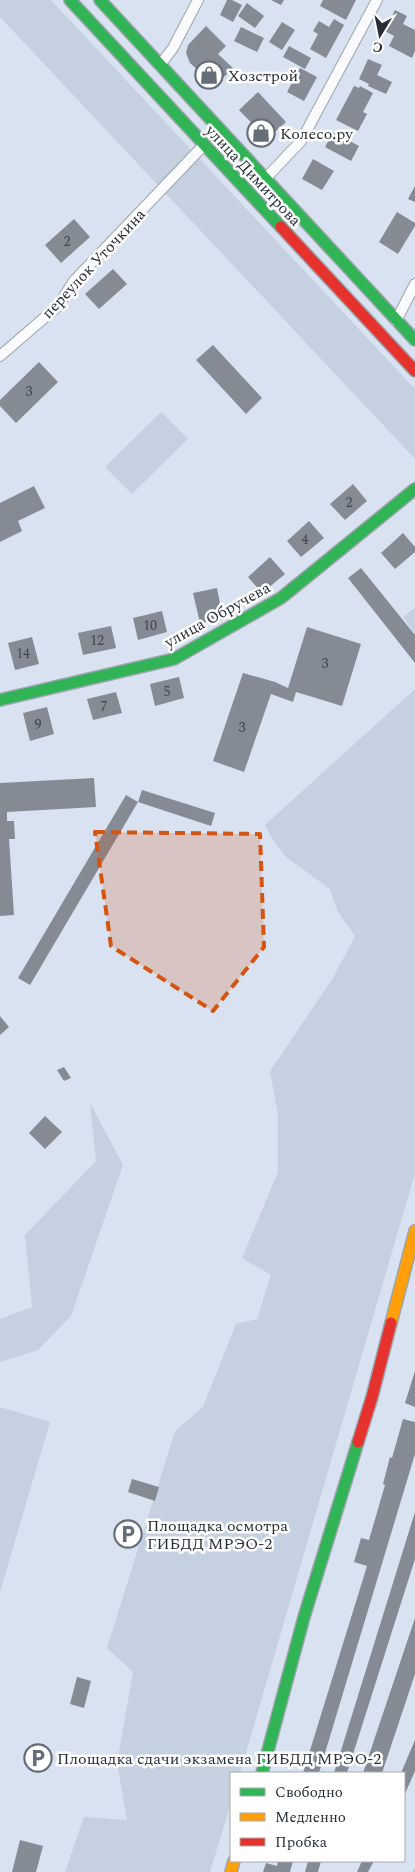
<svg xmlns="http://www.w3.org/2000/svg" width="415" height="1872" font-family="Spectral,serif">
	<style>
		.green { fill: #c5d0e0 }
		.building { fill: #848b95 }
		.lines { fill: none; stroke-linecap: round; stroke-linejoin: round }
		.street-casing { stroke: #9da4af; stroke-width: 12 }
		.fast-casing { stroke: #9da4af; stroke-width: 14 }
		.slow-casing { stroke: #9da4af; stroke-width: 14 }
		.jam-casing { stroke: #9da4af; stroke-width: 14 }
		.street { stroke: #f9fbfd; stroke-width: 10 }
		.fast { stroke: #30b455; stroke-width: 11 }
		.slow { stroke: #ff9f0a; stroke-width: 11 }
		.jam { stroke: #e5322d; stroke-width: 11 }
		.rail { stroke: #c6c9cd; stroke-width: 4; stroke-dasharray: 10 5; stroke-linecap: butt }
		.marked { fill: #d55510; fill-opacity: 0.2; stroke: #d55510; stroke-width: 4; stroke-dasharray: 10 6; stroke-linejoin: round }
		.labels { text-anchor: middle; stroke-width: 5; stroke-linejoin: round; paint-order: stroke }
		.number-label { font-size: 14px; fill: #3e454e }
		.poi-label { font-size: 16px; fill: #272e37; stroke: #fff; text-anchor: start }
		.street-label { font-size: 16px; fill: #272e37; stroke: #fff }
	</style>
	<rect width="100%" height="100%" fill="#d9e2f0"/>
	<!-- green -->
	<path class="green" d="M0 0H51L415 389V459L0 17Z
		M161 412 188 439 132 494 105 467Z
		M415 608V634L403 617Z
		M415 689V1173L240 1773H231V1803L210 1872H65L84 1817 127 1820 117 1763 133 1672 107 1648 175 1431 203 1407 236 1324 257 1319 271 1275 242 1258 278 1172V1115L270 1071 333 978 355 936 338 912 330 889 286 857 273 840 265 825Z
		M90 1103 123 1165 71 1316 38 1350 0 1362V1319L32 1307 25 1235 96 1161Z
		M0 1407 50 1422 0 1592Z"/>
	<!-- building -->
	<path class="building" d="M227 0H232L242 5 233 22 220 15Z
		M271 0H284L281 5Z
		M323 0H356L346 20 320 6Z
		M247 3 264 16 255 28 238 16Z
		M395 10 407 16 403 24 415 30V51L412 58 389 46 394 36 385 31Z
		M334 19 344 25 326 58 310 49 318 34 313 31 319 21 329 27Z
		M282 22 295 30 282 50 269 42Z
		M206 26 226 46 218 54 233 68 215 86 190 63 186 53 188 45Z
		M241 27 264 38 257 52 234 41Z
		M289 46 311 58 305 69 283 57Z
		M368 59 382 65 377 75 392 82 386 94 368 86 369 84 359 79Z
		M300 68 317 77 304 101 287 92Z
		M354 86 359 88 360 86 373 93 363 112 367 114 358 131 336 120Z
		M258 92 286 122 267 139 239 110Z
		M333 132 359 146 351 161 325 147Z
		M313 159 334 171 322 190 302 179Z
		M415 186V202L408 199Z
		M397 212 415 223V226L398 254 379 242Z
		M74 219 90 237 61 263 45 245Z
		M113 269 127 284 99 309 85 294Z
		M213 345 262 398 246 414 196 360Z
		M39 362 58 382 16 423 0 406V400Z
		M353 484 367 501 345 520 330 504Z
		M34 486 45 508 18 521 22 531 0 542V503Z
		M309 521 324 538 301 557 287 541Z
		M403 533 415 547V552L395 569 381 553Z
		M270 557 285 574 262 593 248 577Z
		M361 568 415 635V663L348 578Z
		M217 588 223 619 200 623 193 593Z
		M162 611 167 632 138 640 133 618Z
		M111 626 116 648 83 655 78 633Z
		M307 627 361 644 342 706 296 692 293 702 271 694 244 772 213 761 243 673 275 682 288 688Z
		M32 637 39 664 15 670 8 643Z
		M179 677 184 698 155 706 150 684Z
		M116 692 122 713 93 720 87 699Z
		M47 707 54 734 30 741 23 713Z
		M94 778 96 807 7 812V821H14L15 839H9L14 915 0 916V783Z
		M142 790 215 813 211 826 138 802 30 985 18 978 126 795 138 802Z
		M0 1016 9 1027 0 1035Z
		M64 1067 71 1078 64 1081 57 1070Z
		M45 1116 62 1132 45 1149 29 1133Z
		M415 1371V1407L405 1403Z
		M403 1419 415 1422V1454L319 1773H303L367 1566 354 1562 361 1538 369 1540 385 1485 383 1484 390 1457 392 1458Z
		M132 1479 159 1487 155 1501 128 1492Z
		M415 1512V1559L347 1773H334Z
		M415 1618V1674L382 1773H363Z
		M77 1677 91 1681 84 1708 70 1704Z
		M415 1740V1771L404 1796V1773H401Z
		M20 1840 43 1846 36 1872H12Z
		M278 1861H293L290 1872H263L266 1863 277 1866Z
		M308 1861H321L318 1872H305Z
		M362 1861H374L368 1872H357Z"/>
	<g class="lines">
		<!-- street casing -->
		<g class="street-casing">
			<path id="street" d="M160 65 173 48 198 0
				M266 178 301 141 377 0
				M396 321 415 284
				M0 356 58 306 74 281 204 145"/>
		</g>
		<!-- fast casing -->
		<g class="fast-casing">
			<path id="fast" d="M70 0 281 227
				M100 0 415 340
				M0 700 174 659 281 598 415 489
				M262 1773 304 1617 358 1442"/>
		</g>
		<!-- slow casing -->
		<g class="slow-casing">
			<path id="slow" d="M391 1323 415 1231
				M231 1872 234 1861"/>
		</g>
		<!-- jam casing -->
		<g class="jam-casing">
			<path id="jam" d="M281 227 415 371
				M358 1442 372 1397 391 1323"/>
		</g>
		<!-- street -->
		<use href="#street" class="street"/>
		<!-- fast -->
		<use href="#fast" class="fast"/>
		<!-- slow -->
		<use href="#slow" class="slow"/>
		<!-- jam -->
		<use href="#jam" class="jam"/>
		<!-- rail -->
		<path class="rail" d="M414 1872 415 1870"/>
	</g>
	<!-- marked area -->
	<path class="marked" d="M95 832 260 834 264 947 213 1011 111 946Z"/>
	<!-- icons -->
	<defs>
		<g id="shop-ring" transform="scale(1.4375)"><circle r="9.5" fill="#fff" stroke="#656d78" stroke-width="1.5"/><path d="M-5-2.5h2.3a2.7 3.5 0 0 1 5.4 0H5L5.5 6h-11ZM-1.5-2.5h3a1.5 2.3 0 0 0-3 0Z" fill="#656d78"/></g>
		<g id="parking-ring" transform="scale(1.4375)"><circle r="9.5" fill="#fff" stroke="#656d78" stroke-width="1.5"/><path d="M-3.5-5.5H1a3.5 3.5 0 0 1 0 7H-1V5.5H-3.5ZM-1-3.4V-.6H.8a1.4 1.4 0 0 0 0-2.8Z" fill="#656d78"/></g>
	</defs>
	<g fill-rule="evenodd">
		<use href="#shop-ring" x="209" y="75"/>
		<use href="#shop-ring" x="261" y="133"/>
		<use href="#parking-ring" x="128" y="1534"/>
		<use href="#parking-ring" x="38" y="1758"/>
	</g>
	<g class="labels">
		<!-- number labels -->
		<g class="number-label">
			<text x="67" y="246">2</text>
			<text x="29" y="396">3</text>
			<text x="349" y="507">2</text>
			<text x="305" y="544">4</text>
			<text x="150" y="630">10</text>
			<text x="97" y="645">12</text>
			<text x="23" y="658">14</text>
			<text x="325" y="668">3</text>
			<text x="167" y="696">5</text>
			<text x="104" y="711">7</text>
			<text x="38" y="729">9</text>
			<text x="242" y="732">3</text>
		</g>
		<!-- poi labels -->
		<g class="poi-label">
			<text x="228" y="81">Хозстрой</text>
			<text x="280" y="139">Колесо.ру</text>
			<text x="147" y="1531">Площадка осмотра<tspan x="147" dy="18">ГИБДД МРЭО-2</tspan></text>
			<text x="57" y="1764">Площадка сдачи экзамена ГИБДД МРЭО-2</text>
		</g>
		<!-- street labels -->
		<g class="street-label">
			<text transform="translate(254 175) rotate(47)" y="6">улица Димитрова</text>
			<text transform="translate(93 263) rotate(-47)" y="6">переулок Уточкина</text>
			<text transform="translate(217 614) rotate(-29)" y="6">улица Обручева</text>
		</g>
	</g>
	<!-- legend -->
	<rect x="230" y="1772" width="175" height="90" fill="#ffffff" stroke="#a9abaf"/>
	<rect x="240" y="1788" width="25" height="8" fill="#30b455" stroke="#a9abaf"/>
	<text x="275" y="1797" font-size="15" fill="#272e37">Свободно</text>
	<rect x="240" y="1813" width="25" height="8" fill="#ff9f0a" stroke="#a9abaf"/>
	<text x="275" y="1822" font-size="15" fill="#272e37">Медленно</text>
	<rect x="240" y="1838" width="25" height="8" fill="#e5322d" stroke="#a9abaf"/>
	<text x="275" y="1847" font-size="15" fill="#272e37">Пробка</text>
	<!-- north arrow -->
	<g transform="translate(380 35) rotate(190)" stroke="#ffffff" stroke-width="4" paint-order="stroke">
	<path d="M0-4L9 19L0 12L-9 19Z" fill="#272e37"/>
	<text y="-8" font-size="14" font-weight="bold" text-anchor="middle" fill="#272e37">С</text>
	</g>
</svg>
